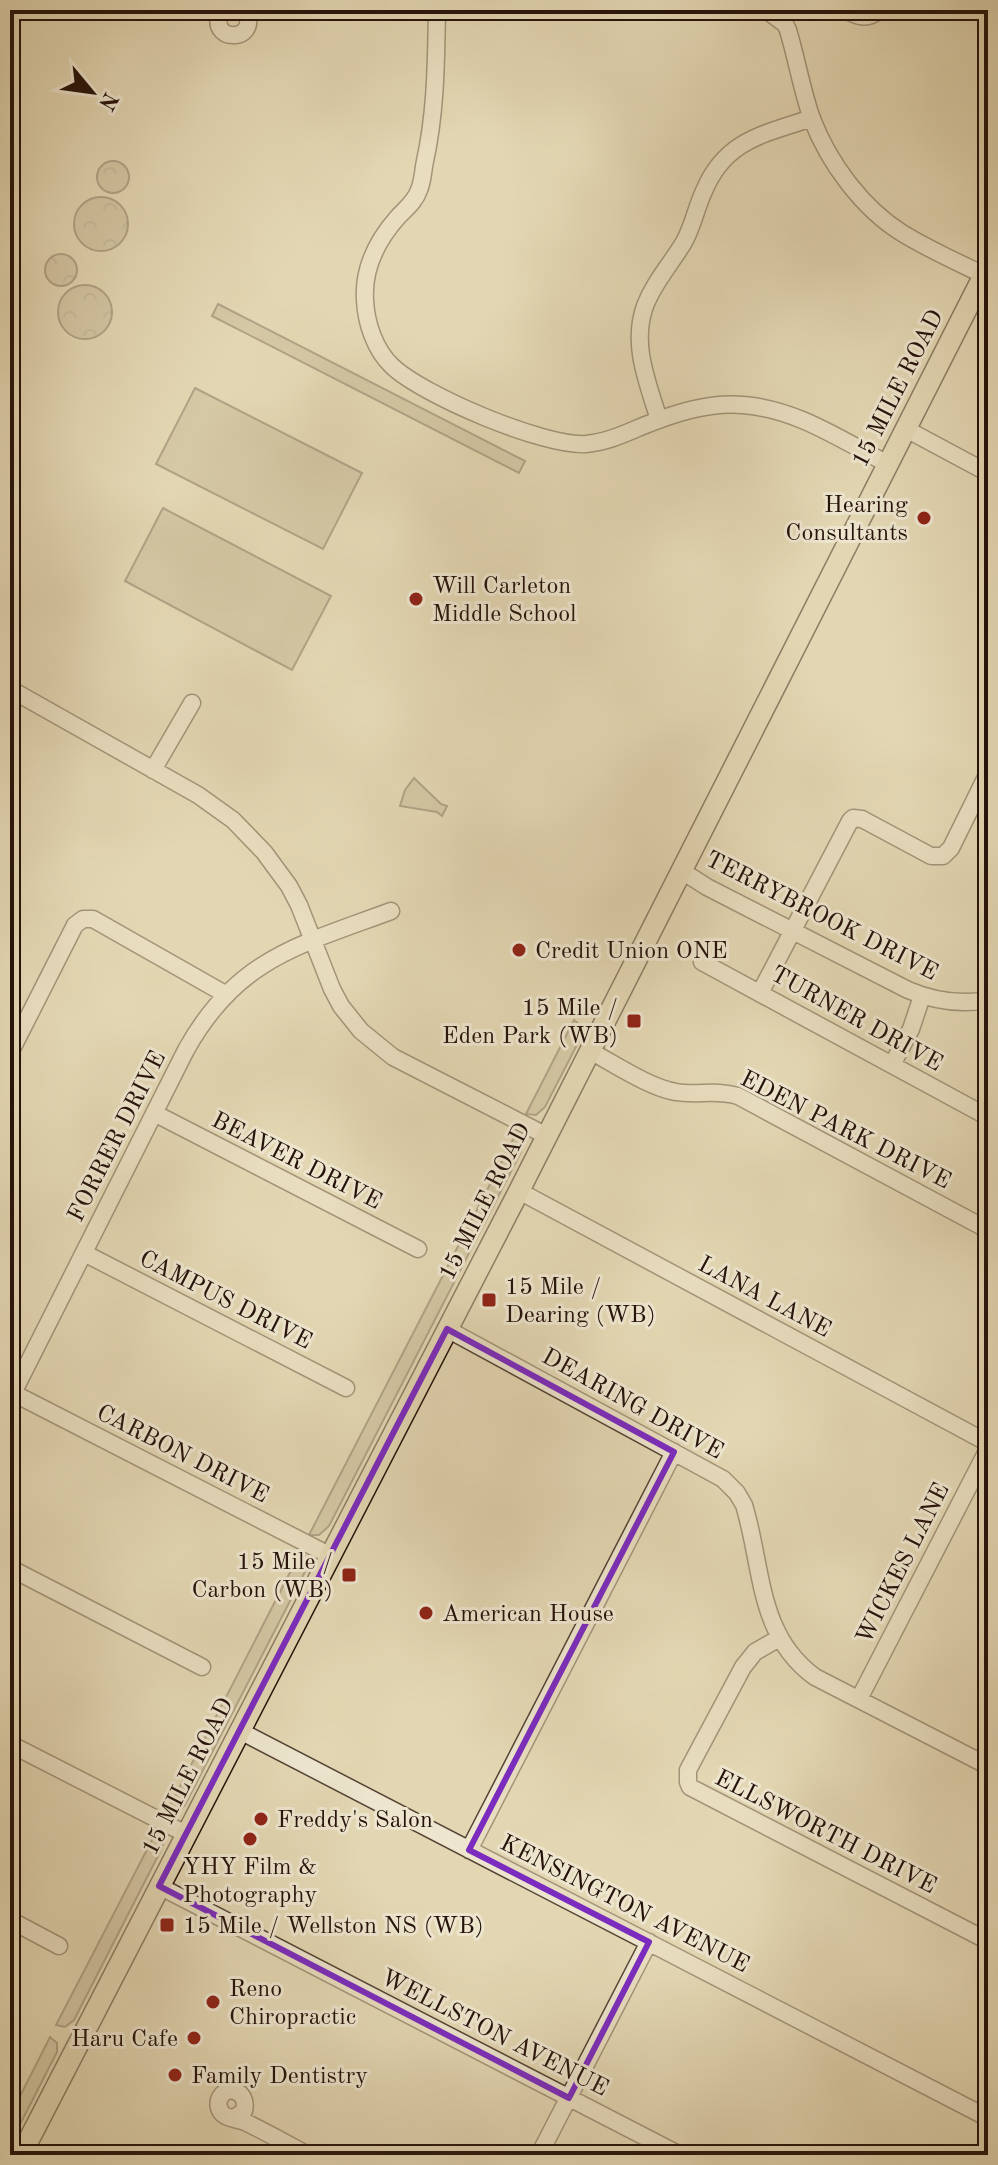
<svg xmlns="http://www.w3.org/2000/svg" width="998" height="2165" font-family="'Old Standard TT',serif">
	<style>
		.green { fill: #c3b696; stroke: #746450; stroke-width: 2 }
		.forest { fill: url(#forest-crowns); stroke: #746450; stroke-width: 2 }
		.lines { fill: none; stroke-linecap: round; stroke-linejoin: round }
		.minor-casing { stroke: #544334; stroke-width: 19 }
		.major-casing { stroke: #25120a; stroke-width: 23 }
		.minor { stroke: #ede5ce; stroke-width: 16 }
		.major { stroke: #e3d7b3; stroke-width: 20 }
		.marked { fill: none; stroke: #7b2cbf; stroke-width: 6; stroke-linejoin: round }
		.poi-dot { fill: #8f2418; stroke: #ede5ce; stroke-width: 3 }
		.labels { text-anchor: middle; stroke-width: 6; stroke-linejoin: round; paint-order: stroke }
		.street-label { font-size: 24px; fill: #25120a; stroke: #ede5ce }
		.poi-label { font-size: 24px; fill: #25120a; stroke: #ede5ce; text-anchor: start }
	</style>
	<defs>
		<pattern id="forest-crowns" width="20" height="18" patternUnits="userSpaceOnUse" patternTransform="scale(2)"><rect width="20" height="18" fill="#c3b696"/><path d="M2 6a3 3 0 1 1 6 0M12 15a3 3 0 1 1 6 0" fill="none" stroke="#a79b80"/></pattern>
	</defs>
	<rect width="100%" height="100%" fill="#e3d7b3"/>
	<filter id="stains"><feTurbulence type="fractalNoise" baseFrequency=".0025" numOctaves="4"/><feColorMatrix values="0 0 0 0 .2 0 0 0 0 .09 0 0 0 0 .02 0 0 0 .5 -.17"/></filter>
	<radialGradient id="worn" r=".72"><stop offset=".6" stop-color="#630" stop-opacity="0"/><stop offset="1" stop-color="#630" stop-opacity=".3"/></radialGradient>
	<!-- green -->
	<path class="green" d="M218 304 525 461 519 473 212 316Z
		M195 388 362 473 323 549 156 464Z
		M163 508 331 596 292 670 125 581Z
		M414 778 441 804 447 806 442 816 437 812 400 806 405 790Z
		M574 1020 582 1027 581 1037 545 1107 536 1115 526 1114Z
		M517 1132 523 1140 521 1152 329 1526 319 1535H309Z
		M301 1551 307 1559 306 1570 185 1805 178 1813 169 1808Z
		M154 1836 164 1841 161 1850 74 2020 65 2027 56 2025Z
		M50 2037 57 2043V2052L10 2144V2116Z"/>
	<!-- forest -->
	<path class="forest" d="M97 177a16 16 0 1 1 32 0a16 16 0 1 1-32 0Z
		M74 224a27 27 0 1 1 54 0a27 27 0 1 1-54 0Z
		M45 270a16 16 0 1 1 32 0a16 16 0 1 1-32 0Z
		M58 312a27 27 0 1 1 54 0a27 27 0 1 1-54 0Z"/>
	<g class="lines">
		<!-- minor casing -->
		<g class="minor-casing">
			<path id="minor" d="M222 10C204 43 262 44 245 10
				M437 10C436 61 436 111 425 161 423 170 423 181 419 190 415 202 405 209 397 218 376 242 363 268 365 300 366 323 375 350 392 366 422 395 544 447 586 444 607 442 624 434 643 426 675 413 709 402 743 405 797 409 841 440 888 464
				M766 10 785 24 788 30C797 60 802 91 812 119 829 163 862 208 902 233 928 249 957 262 984 275
				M845 10C857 16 867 21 879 10
				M659 420C648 383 631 345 645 306 654 282 671 264 684 242 693 226 696 208 704 191 725 140 764 134 812 118
				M906 429 988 473
				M10 689 198 795 233 820 264 852 289 886 299 905 332 989 341 1006 361 1031 393 1057 547 1136
				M153 770 192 703
				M682 871 707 887 908 990C934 1001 960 1005 988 1000
				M702 962 988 1117
				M760 993 850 821 853 818 862 819 931 856H943L951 848 988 773
				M590 1051C613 1063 650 1088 676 1092 698 1096 714 1089 738 1096L988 1230
				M10 1053 75 925 83 919H93L225 994
				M892 1065 911 1029 922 996
				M154 1113 418 1249
				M519 1191 988 1443
				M84 1253 346 1388
				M447 1329 723 1479 737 1493 744 1505C763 1567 757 1635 815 1677L988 1766
				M13 1393 331 1556
				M10 1399 186 1050C237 958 300 945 391 911
				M10 1568 202 1667
				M779 1638 755 1652 743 1667 688 1770V1782L690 1787 988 1941
				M859 1699 988 1449
				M240 1731 988 2118
				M10 1744 186 1834
				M469 1850 674 1452
				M159 1886 680 2155
				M10 1920 59 1946
				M234 2118 244 2111C249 2090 225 2083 219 2100 218 2104 219 2109 221 2112 226 2119 238 2119 245 2122 266 2132 287 2144 308 2155
				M539 2155 649 1942"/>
		</g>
		<!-- major casing -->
		<g class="major-casing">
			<path id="major" d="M21 2155 519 1191 988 267"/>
		</g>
		<!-- minor -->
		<use href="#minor" class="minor"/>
		<!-- major -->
		<use href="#major" class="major"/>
	</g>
	<!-- marked area -->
	<path d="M0 0H998V2165H0ZM447 1329 674 1452 469 1850 649 1942 569 2098 159 1886Z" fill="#e3d7b3" fill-opacity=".55" fill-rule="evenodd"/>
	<path class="marked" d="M447 1329 674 1452 469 1850 649 1942 569 2098 159 1886Z"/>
	<!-- markers -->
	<g class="poi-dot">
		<circle cx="924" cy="518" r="8"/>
		<circle cx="416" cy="599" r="8"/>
		<circle cx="519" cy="950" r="8"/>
		<rect x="626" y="1013" width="16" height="16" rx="4"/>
		<rect x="481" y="1292" width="16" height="16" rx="4"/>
		<rect x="341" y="1567" width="16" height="16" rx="4"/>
		<circle cx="426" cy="1613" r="8"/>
		<circle cx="261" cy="1819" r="8"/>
		<circle cx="250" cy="1839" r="8"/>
		<rect x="159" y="1917" width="16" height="16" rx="4"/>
		<circle cx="213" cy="2002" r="8"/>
		<circle cx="194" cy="2038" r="8"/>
		<circle cx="175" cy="2075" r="8"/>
	</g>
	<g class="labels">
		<!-- street labels -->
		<g class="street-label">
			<text transform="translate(897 388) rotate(-63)" y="8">15 MILE ROAD</text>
			<text transform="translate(822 915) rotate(27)" y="8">TERRYBROOK DRIVE</text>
			<text transform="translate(857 1018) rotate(29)" y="8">TURNER DRIVE</text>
			<text transform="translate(846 1129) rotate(27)" y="8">EDEN PARK DRIVE</text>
			<text transform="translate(116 1136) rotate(-63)" y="8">FORRER DRIVE</text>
			<text transform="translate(297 1160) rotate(27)" y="8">BEAVER DRIVE</text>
			<text transform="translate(484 1201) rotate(-63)" y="8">15 MILE ROAD</text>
			<text transform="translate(765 1296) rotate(28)" y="8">LANA LANE</text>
			<text transform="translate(226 1299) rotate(27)" y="8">CAMPUS DRIVE</text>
			<text transform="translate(633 1403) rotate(29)" y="8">DEARING DRIVE</text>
			<text transform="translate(183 1453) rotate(27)" y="8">CARBON DRIVE</text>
			<text transform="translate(902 1563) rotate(-63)" y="8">WICKES LANE</text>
			<text transform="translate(187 1776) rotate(-63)" y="8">15 MILE ROAD</text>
			<text transform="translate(826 1831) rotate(27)" y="8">ELLSWORTH DRIVE</text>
			<text transform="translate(625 1903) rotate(27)" y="8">KENSINGTON AVENUE</text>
			<text transform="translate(495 2032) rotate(27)" y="8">WELLSTON AVENUE</text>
		</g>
		<!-- poi labels -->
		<g class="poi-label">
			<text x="908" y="512" text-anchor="end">Hearing<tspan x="908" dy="28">Consultants</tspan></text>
			<text x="432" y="593">Will Carleton<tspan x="432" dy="28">Middle School</tspan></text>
			<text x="535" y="958">Credit Union ONE</text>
			<text x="618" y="1015" text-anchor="end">15 Mile /<tspan x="618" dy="28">Eden Park (WB)</tspan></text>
			<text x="505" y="1294">15 Mile /<tspan x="505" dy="28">Dearing (WB)</tspan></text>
			<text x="333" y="1569" text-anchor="end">15 Mile /<tspan x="333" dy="28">Carbon (WB)</tspan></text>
			<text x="442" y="1621">American House</text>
			<text x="277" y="1827">Freddy's Salon</text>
			<text x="250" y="1874" text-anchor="middle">YHY Film &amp;<tspan x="250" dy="28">Photography</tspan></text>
			<text x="183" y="1933">15 Mile / Wellston NS (WB)</text>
			<text x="229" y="1996">Reno<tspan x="229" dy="28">Chiropractic</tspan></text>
			<text x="178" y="2046" text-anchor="end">Haru Cafe</text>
			<text x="191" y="2083">Family Dentistry</text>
		</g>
	</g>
	<!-- margin -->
	<rect width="998" height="2165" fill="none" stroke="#e3d7b3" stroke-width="40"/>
	<rect x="12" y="12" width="974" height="2141" fill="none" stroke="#25120a" stroke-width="4"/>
	<rect x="20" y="20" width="958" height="2125" fill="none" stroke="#25120a" stroke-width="2"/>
	<!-- north arrow -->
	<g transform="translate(92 92) rotate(119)" stroke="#ede5ce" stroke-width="6" paint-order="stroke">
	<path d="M0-6L14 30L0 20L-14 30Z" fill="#25120a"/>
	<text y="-12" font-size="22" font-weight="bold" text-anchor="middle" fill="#25120a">N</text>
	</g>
	<rect width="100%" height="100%" filter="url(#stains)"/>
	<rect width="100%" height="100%" fill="url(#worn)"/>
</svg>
